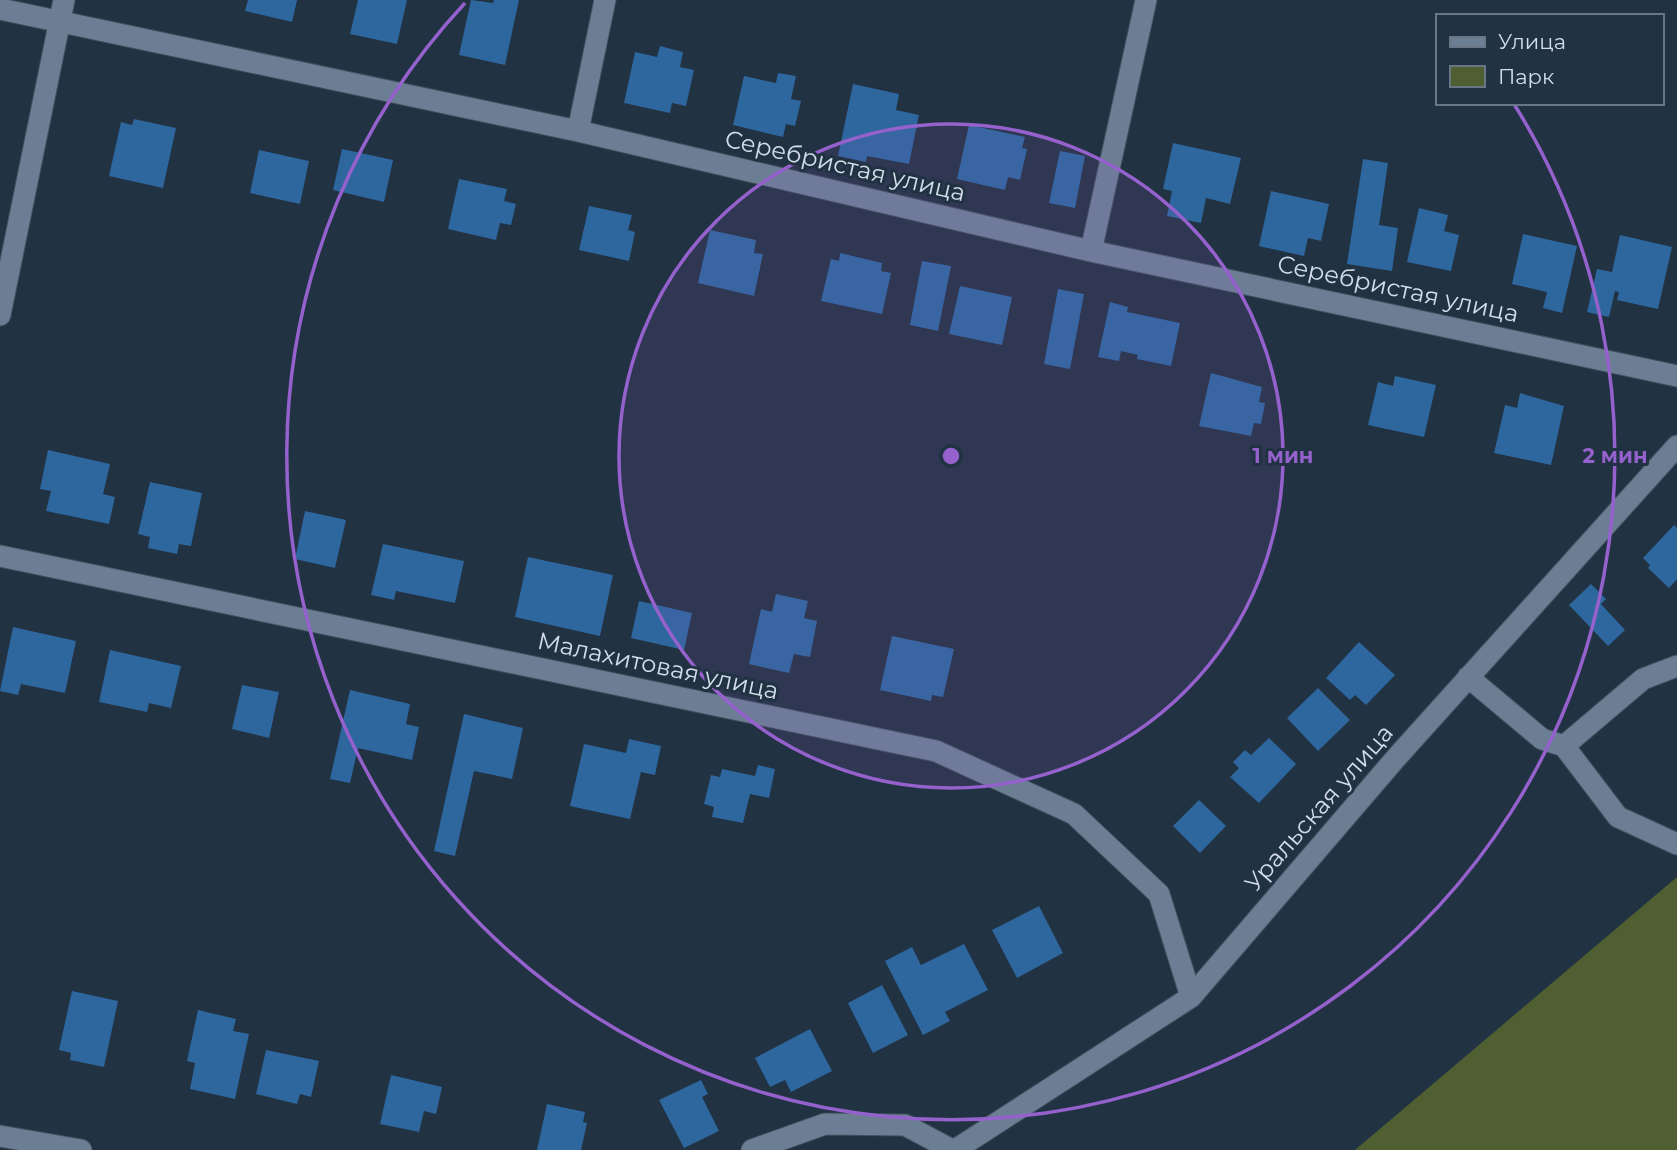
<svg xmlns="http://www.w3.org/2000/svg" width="1677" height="1150" font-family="Montserrat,sans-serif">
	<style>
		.green { fill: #505f32 }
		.building { fill: #2e669e }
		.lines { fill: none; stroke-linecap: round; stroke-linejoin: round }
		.minor-casing { stroke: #42505f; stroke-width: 23 }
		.minor { stroke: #6c7e93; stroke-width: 21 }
		.ring { fill: none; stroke: #9561cc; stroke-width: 3.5 }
		.labels { text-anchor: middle; stroke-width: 6; stroke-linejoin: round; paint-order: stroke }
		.street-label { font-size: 24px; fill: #d3dde9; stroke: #213243 }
		.centre { fill: #9561cc; stroke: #213243; stroke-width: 3.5 }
		.ring-label { font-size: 21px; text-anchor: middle; font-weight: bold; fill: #9561cc; stroke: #213243; stroke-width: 6; stroke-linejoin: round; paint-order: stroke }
	</style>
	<rect width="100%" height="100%" fill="#213243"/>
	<!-- green -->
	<path class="green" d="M1677 877V1150H1355Z"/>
	<!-- building -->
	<path class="building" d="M248 0H297L292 22 245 11Z
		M358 0H407L397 44 350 34Z
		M471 0 493 3 494 0H519L505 65 459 55Z
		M660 46 683 52 680 67 694 70 686 106 672 103 670 113 624 103 635 52 657 57Z
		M778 73 796 76 791 99 801 101 795 126 786 124 783 137 733 125 744 76 776 83Z
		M853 84 899 94 896 110 919 115 909 164 867 156 866 162 838 156Z
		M134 119 176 128 163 188 109 176 121 122 132 125Z
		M969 125 1025 137 1022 148 1027 149 1020 180 1008 177 1005 190 957 179Z
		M1173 143 1241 158 1230 204 1206 198 1201 223 1167 216 1172 191 1163 189Z
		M342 149 393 160 384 202 333 190Z
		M259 150 309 161 300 204 250 193Z
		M1060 151 1085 156 1075 208 1049 203Z
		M1363 159 1388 163 1379 225 1398 228 1392 271 1347 264Z
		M459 179 507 189 504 201 516 204 511 225 500 223 496 240 448 229Z
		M1271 191 1329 204 1321 241 1308 238 1304 256 1259 246Z
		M589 206 632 215 628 230 635 232 629 261 579 250Z
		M1419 208 1448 215 1444 231 1459 235 1451 271 1407 262Z
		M710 230 756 240 754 253 763 254 754 296 698 283Z
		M1523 234 1577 246 1562 313 1543 308 1547 292 1512 284Z
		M1620 235 1672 247 1658 309 1617 300 1619 292 1615 291 1609 317 1587 312 1597 269 1612 272Z
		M840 253 882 263 881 271 891 273 882 314 821 301 831 259 839 261Z
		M922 261 951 266 938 331 910 325Z
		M960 286 1012 297 1002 345 949 334Z
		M1058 289 1084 294 1070 369 1044 364Z
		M1110 302 1128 307 1127 312 1180 323 1171 366 1137 359 1138 355 1121 351 1119 361 1098 357Z
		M1211 373 1262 387 1259 402 1265 403 1261 424 1254 423 1251 436 1199 426Z
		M1395 376 1436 385 1424 437 1368 425 1378 382 1393 386Z
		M1520 393 1564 406 1551 465 1494 453 1505 405 1517 408Z
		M48 450 110 464 103 494 115 497 109 524 46 511 51 491 40 489Z
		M150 482 202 493 191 546 179 544 177 554 148 548 150 537 138 534Z
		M305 511 346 520 335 568 295 559Z
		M1674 525 1677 528V579L1669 588 1648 568 1650 565 1643 558Z
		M383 544 464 561 455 603 396 591 394 600 371 595Z
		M528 557 613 575 600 636 515 617Z
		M1591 584 1606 599 1601 604 1625 630 1608 646 1569 605Z
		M776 594 808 601 804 618 817 621 810 657 794 654 789 673 749 664 761 609 772 612Z
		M639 601 692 613 684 650 631 638Z
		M13 627 76 641 65 693 21 684 18 695 0 691Z
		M892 636 954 649 943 697 932 695 931 701 880 690Z
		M1359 642 1395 675 1366 705 1355 695 1350 700 1326 678Z
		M110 650 181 666 171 708 149 703 147 712 99 702Z
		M242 685 279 692 269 738 232 729Z
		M1318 688 1350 720 1318 751 1287 718Z
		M350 690 410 704 406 724 419 727 412 760 358 748 350 783 330 779Z
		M464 714 523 728 512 779 474 771 455 856 434 851Z
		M1269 738 1296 764 1259 803 1230 777 1239 768 1233 762 1245 750 1251 755Z
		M629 739 661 746 655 775 641 772 630 819 570 806 584 744 626 753Z
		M758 765 775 769 769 798 750 794 743 823 712 817 714 807 704 804 711 775 720 777 722 769 755 776Z
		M1199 800 1226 826 1200 853 1173 826Z
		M1039 906 1063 953 1017 978 992 930Z
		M964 944 988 990 945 1012 950 1021 923 1035 885 961 912 947 921 965Z
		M882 985 908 1035 873 1053 848 1003Z
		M72 991 118 1001 104 1067 70 1060 71 1053 59 1050Z
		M198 1010 236 1019 233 1031 249 1034 235 1099 190 1089 195 1063 187 1061Z
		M810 1029 832 1071 791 1092 785 1080 770 1087 755 1058Z
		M266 1050 319 1061 311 1097 300 1094 297 1104 256 1094Z
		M391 1075 442 1087 436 1114 424 1111 419 1132 380 1124Z
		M701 1080 708 1094 702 1097 719 1131 684 1148 659 1100Z
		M547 1104 585 1112 583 1122 587 1123 581 1150H537Z"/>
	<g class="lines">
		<!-- minor casing -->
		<g class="minor-casing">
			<path id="minor" d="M0 9 578 131 1091 251 1677 376
				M578 131 605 0
				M1091 251 1146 0
				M0 315 64 0
				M0 556 936 751 1074 814 1159 894 1191 997
				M1468 677 1542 739 1564 746 1643 679 1677 666
				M1564 746 1618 817 1677 844
				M0 1136 81 1150
				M752 1150 825 1124 905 1125 952 1150
				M955 1150 1191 997 1396 758 1677 446"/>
		</g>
		<!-- minor -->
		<use href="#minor" class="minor"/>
	</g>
	<!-- distance rings -->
	<circle cx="951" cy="456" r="332" fill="#9561cc" fill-opacity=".12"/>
	<g class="ring">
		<circle cx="951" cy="456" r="332"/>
		<path d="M1514 104A664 664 0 1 1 465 3"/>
	</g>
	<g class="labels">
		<!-- street labels -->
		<g class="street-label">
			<text transform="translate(845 166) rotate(13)" y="8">Серебристая улица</text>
			<text transform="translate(1398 289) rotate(12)" y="8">Серебристая улица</text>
			<text transform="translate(658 666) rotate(12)" y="8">Малахитовая улица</text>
			<text transform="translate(1319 808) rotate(-49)" y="8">Уральская улица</text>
		</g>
	</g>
	<circle cx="951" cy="456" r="10" class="centre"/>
	<g class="ring-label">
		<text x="1283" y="463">1 мин</text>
		<text x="1615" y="463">2 мин</text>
	</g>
	<!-- legend -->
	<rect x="1436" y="14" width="228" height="91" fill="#213243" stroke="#687685" stroke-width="2"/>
	<rect x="1450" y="37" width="35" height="10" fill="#6c7e93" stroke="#687685" stroke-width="2"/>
	<text x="1498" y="49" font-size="21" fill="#d3dde9">Улица</text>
	<rect x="1450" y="66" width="35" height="21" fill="#505f32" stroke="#687685" stroke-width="2"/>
	<text x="1498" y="84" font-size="21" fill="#d3dde9">Парк</text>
</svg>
